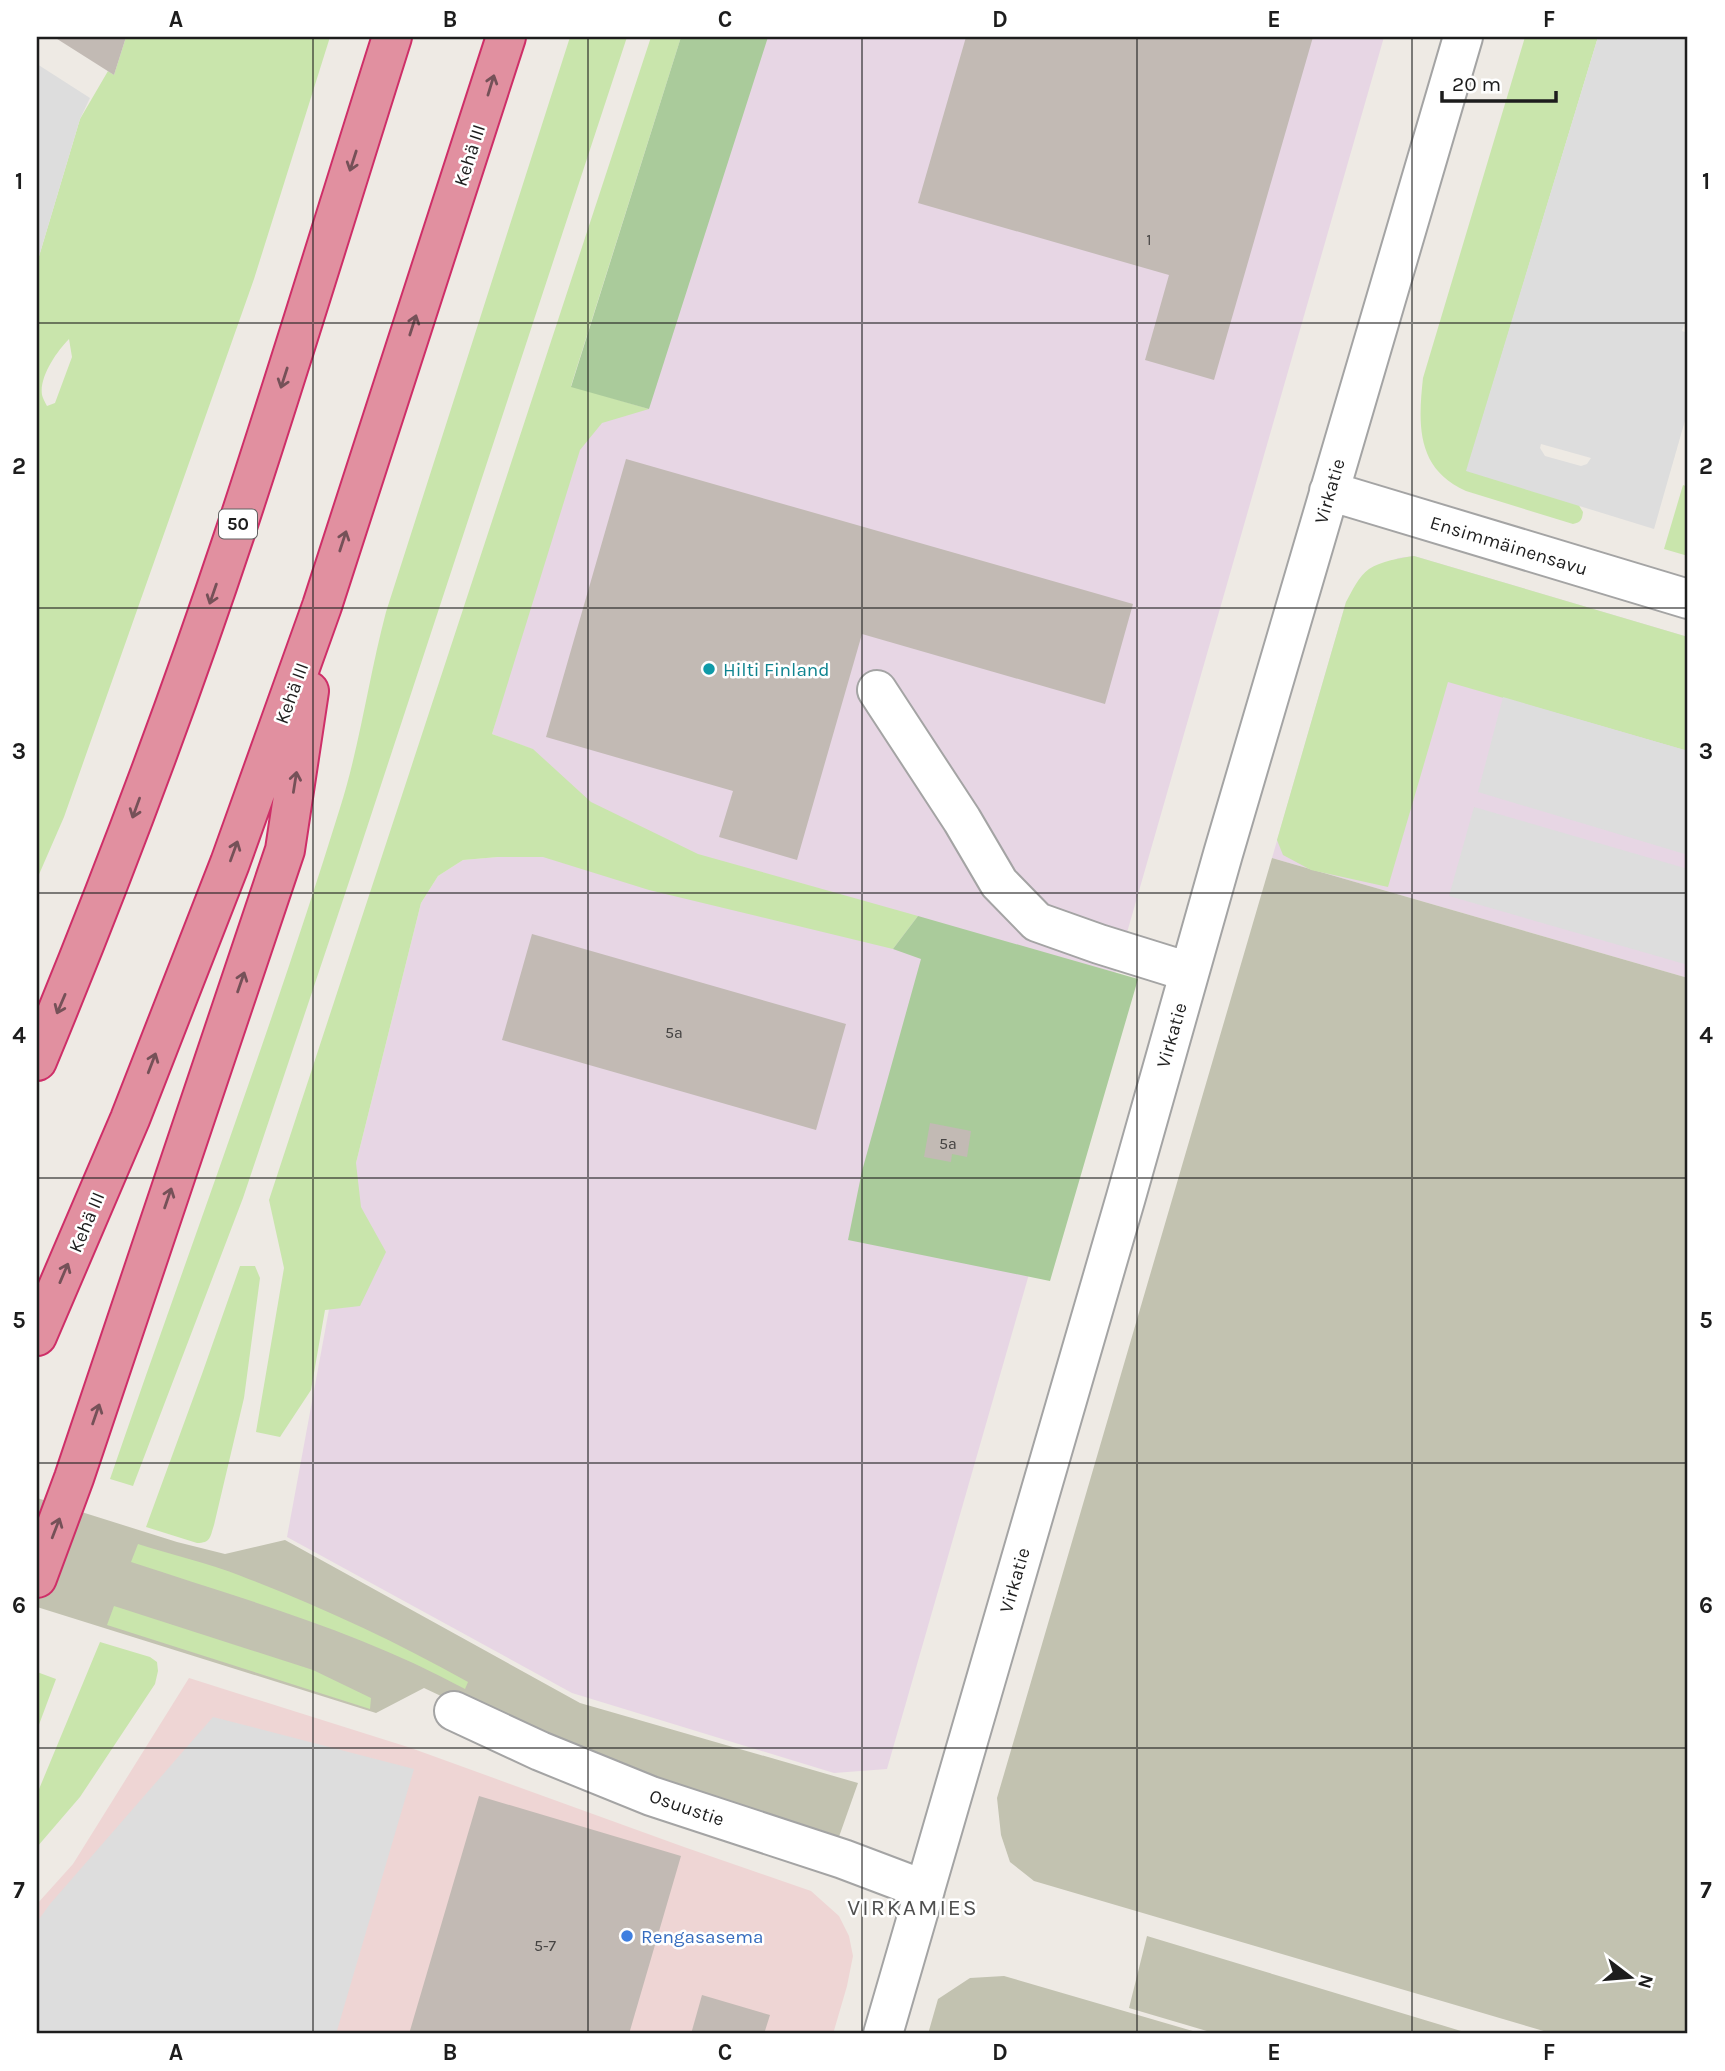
<svg xmlns="http://www.w3.org/2000/svg" width="1725" height="2071" font-family="Karla,sans-serif">
	<style>
		.commercial { fill: #eed5d4 }
		.industrial { fill: #e7d6e4 }
		.construction { fill: #c2c2b0 }
		.grass { fill: #c9e5ac; fill-rule: evenodd }
		.forest { fill: #aacb9b }
		.parking { fill: #ddd; fill-rule: evenodd }
		.building { fill: #c2bab4 }
		.lines { fill: none; stroke-linecap: round; stroke-linejoin: round }
		.minor-casing { stroke: #a4a4a4; stroke-width: 42 }
		.highway-casing { stroke: #ce2f68; stroke-width: 42 }
		.minor { stroke: #fff; stroke-width: 38 }
		.highway { stroke: #e190a0; stroke-width: 38 }
		.oneway { stroke: #755158 }
		.grid { fill: none; stroke: #1d1d1d; stroke-width: 2; stroke-opacity: 0.55 }
		.culture-dot { fill: #0f9aa8; stroke: #fff; stroke-width: 2.5 }
		.shop-dot { fill: #3f7fe0; stroke: #fff; stroke-width: 2.5 }
		.labels { text-anchor: middle; stroke-width: 5; stroke-linejoin: round; paint-order: stroke }
		.number-label { font-size: 16px; fill: #464443 }
		.shield { fill: #fff; stroke: #616161; stroke-width: 2 }
		.shield-label { font-size: 18px; font-weight: bold; fill: #1d1d1d }
		.street-label { font-size: 19px; fill: #1d1d1d; stroke: #fff }
		.culture-label { font-size: 19px; fill: #0d838f; stroke: #fff; text-anchor: start }
		.shop-label { font-size: 19px; fill: #366cbe; stroke: #fff; text-anchor: start }
		.quarter-label { font-size: 23px; letter-spacing: 2px; fill: #505050; stroke: #fff }
		.neatline { fill: none; stroke: #1d1d1d; stroke-width: 2.5 }
		.grid-label { font-size: 23px; text-anchor: middle; font-weight: bold; fill: #1d1d1d }
	</style>
	<rect width="100%" height="100%" fill="#eeeae4"/>
	<!-- commercial -->
	<path class="commercial" d="M189 1678 411 1748 684 1847 811 1891 839 1916 849 1936 853 1956 847 1986 833 2034H37V1904L73 1864Z"/>
	<!-- industrial -->
	<path class="industrial" d="M697 37H1384L887 1769 834 1773 572 1693 287 1537 356 1163 421 903 438 876 463 860 498 857 532 749 492 734Z
		M1414 556 1688 637V978L1272 858 1346 602 1375 570 1398 558Z"/>
	<!-- construction -->
	<path class="construction" d="M1272 858 1688 978V2034H1554L1034 1881 1010 1862 1001 1835 997 1798Z
		M37 1498 177 1542 225 1554 285 1540 580 1703 858 1783 835 1848 573 1758 424 1688 376 1713 37 1607Z
		M1147 1936 1471 2034H1472H1217L1129 2008Z
		M1004 1976 1203 2034H928L938 1999 970 1978Z"/>
	<!-- grass -->
	<path class="grass" d="M126 37H330L254 279 64 817 37 879V263L80 119 108 71 114 75ZM69 339 72 357 55 403 47 406C45 402 43 399 42 395 39 377 57 351 69 339Z
		M570 37H627L355 864 243 1198 133 1486 110 1479C187 1255 270 1034 340 808 360 745 369 676 386 612Z
		M651 37H681L571 386 649 409 602 423 580 450 492 734 533 749 591 802 698 854 918 916 893 949 649 890 543 857H498L463 860 438 876 421 903 356 1163 361 1207 386 1252 360 1306 325 1310 311 1390 280 1437 256 1432 284 1268 269 1200Z
		M1525 37H1598L1467 470 1578 504 1583 512C1582 520 1581 522 1573 524L1466 491C1416 469 1418 424 1423 378Z
		M1683 485 1688 487V556L1664 549Z
		M1414 556 1688 637V751L1448 682 1388 887 1311 870 1283 855 1277 840 1346 602C1352 591 1359 576 1369 569 1381 561 1400 558 1414 556Z
		M240 1266H255L260 1278 244 1398 214 1525C210 1537 211 1543 197 1543L146 1527 202 1374Z
		M138 1544C172 1555 208 1563 241 1576 319 1606 395 1641 468 1682L465 1689C361 1632 243 1599 131 1562Z
		M114 1606 313 1670 371 1698 370 1709 107 1625Z
		M100 1642 150 1657 157 1662 158 1671 155 1684 80 1797 37 1847V1794Z
		M37 1672 56 1679 37 1730Z"/>
	<!-- forest -->
	<path class="forest" d="M681 37H768L649 409 571 387Z
		M918 916 1138 979 1050 1281 848 1240 862 1171 921 959 893 949Z"/>
	<!-- parking -->
	<path class="parking" d="M1598 37H1688V311L1682 331 1688 333V410L1654 529 1466 471ZM1541 444 1591 458 1587 464 1581 466 1545 456 1540 448Z
		M37 64 90 98 80 119 37 263V159L39 150 37 142Z
		M1503 697 1688 751V855L1478 792Z
		M1474 807 1688 869V965L1449 896Z
		M213 1717 414 1769 336 2034H37V1922L50 1904Z"/>
	<!-- building -->
	<path class="building" d="M54 37H126L114 75Z
		M966 37H1313L1214 380 1145 360 1169 275 918 203Z
		M626 459 1133 604 1105 704 862 634 797 860 719 837 733 791 546 737Z
		M532 934 846 1024 816 1130 502 1040Z
		M930 1123 971 1131 967 1157 952 1154 951 1162 924 1157Z
		M479 1796 681 1856 629 2034H409Z
		M702 1995 770 2015 764 2034H691Z"/>
	<g class="lines">
		<!-- minor casing -->
		<g class="minor-casing">
			<path id="minor" d="M1329 491 1688 599
				M877 690 962 820 999 883 1037 922 1099 944 1189 972
				M454 1711 540 1751 651 1796 843 1859 925 1890
				M883 2034 1126 1197 1223 854 1463 37"/>
		</g>
		<!-- highway casing -->
		<g class="highway-casing">
			<path id="highway" d="M37 1061C109 887 176 710 236 530 290 367 340 201 392 37
				M37 1336 130 1119 230 863 322 606 506 37
				M37 1578 74 1478 285 850 309 691"/>
		</g>
		<!-- minor -->
		<use href="#minor" class="minor"/>
		<!-- highway -->
		<use href="#highway" class="highway"/>
	</g>
	<!-- one-way arrows -->
	<defs><path id="oneway-shaft" d="M-6 0H5M1.5-3L5.5 0L1.5 3" fill="none" stroke-width="1.6" stroke-linecap="round" stroke-linejoin="round" transform="scale(1.75)"/></defs>
	<g class="oneway">
		<use href="#oneway-shaft" transform="translate(491 85) rotate(-73)"/>
		<use href="#oneway-shaft" transform="translate(353 161) rotate(108)"/>
		<use href="#oneway-shaft" transform="translate(413 325) rotate(-72)"/>
		<use href="#oneway-shaft" transform="translate(284 378) rotate(108)"/>
		<use href="#oneway-shaft" transform="translate(343 541) rotate(-72)"/>
		<use href="#oneway-shaft" transform="translate(213 594) rotate(109)"/>
		<use href="#oneway-shaft" transform="translate(295 782) rotate(-81)"/>
		<use href="#oneway-shaft" transform="translate(136 808) rotate(110)"/>
		<use href="#oneway-shaft" transform="translate(234 851) rotate(-70)"/>
		<use href="#oneway-shaft" transform="translate(241 982) rotate(-71)"/>
		<use href="#oneway-shaft" transform="translate(61 1004) rotate(113)"/>
		<use href="#oneway-shaft" transform="translate(152 1063) rotate(-69)"/>
		<use href="#oneway-shaft" transform="translate(168 1198) rotate(-71)"/>
		<use href="#oneway-shaft" transform="translate(64 1273) rotate(-67)"/>
		<use href="#oneway-shaft" transform="translate(96 1414) rotate(-71)"/>
		<use href="#oneway-shaft" transform="translate(56 1528) rotate(-69)"/>
	</g>
	<!-- grid -->
	<path class="grid" d="M313 37V2034M588 37V2034M862 37V2034M1137 37V2034M1412 37V2034M37 323H1688M37 608H1688M37 893H1688M37 1178H1688M37 1463H1688M37 1748H1688"/>
	<!-- markers -->
	<circle class="culture-dot" cx="709" cy="669" r="7"/>
	<circle class="shop-dot" cx="627" cy="1936" r="7"/>
	<g class="labels">
		<!-- number labels -->
		<g class="number-label">
			<text x="1149" y="245">1</text>
			<text x="674" y="1038">5a</text>
			<text x="948" y="1149">5a</text>
			<text x="545" y="1951">5-7</text>
		</g>
		<!-- shield labels -->
		<rect class="shield" x="219" y="509.5" width="38" height="29" rx="5"/>
		<g class="shield-label">
			<text x="238" y="530">50</text>
		</g>
		<!-- street labels -->
		<g class="street-label">
			<text transform="translate(469 155) rotate(-72)" y="7">Kehä III</text>
			<text transform="translate(1329 491) rotate(-74)" y="7">Virkatie</text>
			<text transform="translate(1509 545) rotate(17)" y="7">Ensimmäinensavu</text>
			<text transform="translate(291 693) rotate(-70)" y="7">Kehä III</text>
			<text transform="translate(1171 1035) rotate(-74)" y="7">Virkatie</text>
			<text transform="translate(86 1222) rotate(-67)" y="7">Kehä III</text>
			<text transform="translate(1014 1580) rotate(-74)" y="7">Virkatie</text>
			<text transform="translate(687 1807) rotate(19)" y="7">Osuustie</text>
		</g>
		<!-- culture labels -->
		<g class="culture-label">
			<text x="723" y="676">Hilti Finland</text>
		</g>
		<!-- shop labels -->
		<g class="shop-label">
			<text x="641" y="1943">Rengasasema</text>
		</g>
		<!-- quarter labels -->
		<g class="quarter-label">
			<text x="913" y="1915">VIRKAMIES</text>
		</g>
	</g>
	<!-- border -->
	<rect width="1725" height="2071" fill="none" stroke="#ffffff" stroke-width="77"/>
	<!-- north arrow -->
	<g transform="translate(1630 1977) rotate(106)" stroke="#ffffff" stroke-width="5" paint-order="stroke">
	<path d="M0-5L12 26L0 18L-12 26Z" fill="#1d1d1d"/>
	<text y="-10" font-size="19" font-weight="bold" text-anchor="middle" fill="#1d1d1d">N</text>
	</g>
	<!-- scale -->
	<path d="M1442 91v10h114v-10" fill="none" stroke="#1d1d1d" stroke-width="3.5"/>
	<text x="1452" y="91" font-size="21" fill="#1d1d1d" stroke="#ffffff" stroke-width="5" paint-order="stroke">20 m</text>
	<rect x="38" y="38" width="1648" height="1994" class="neatline"/>
	<g class="grid-label">
		<text x="176" y="27">A</text>
		<text x="450" y="27">B</text>
		<text x="725" y="27">C</text>
		<text x="1000" y="27">D</text>
		<text x="1274" y="27">E</text>
		<text x="1549" y="27">F</text>
		<text x="19" y="189">1</text>
		<text x="1706" y="189">1</text>
		<text x="19" y="474">2</text>
		<text x="1706" y="474">2</text>
		<text x="19" y="759">3</text>
		<text x="1706" y="759">3</text>
		<text x="19" y="1043">4</text>
		<text x="1706" y="1043">4</text>
		<text x="19" y="1328">5</text>
		<text x="1706" y="1328">5</text>
		<text x="19" y="1613">6</text>
		<text x="1706" y="1613">6</text>
		<text x="19" y="1898">7</text>
		<text x="1706" y="1898">7</text>
		<text x="176" y="2060">A</text>
		<text x="450" y="2060">B</text>
		<text x="725" y="2060">C</text>
		<text x="1000" y="2060">D</text>
		<text x="1274" y="2060">E</text>
		<text x="1549" y="2060">F</text>
	</g>
</svg>
